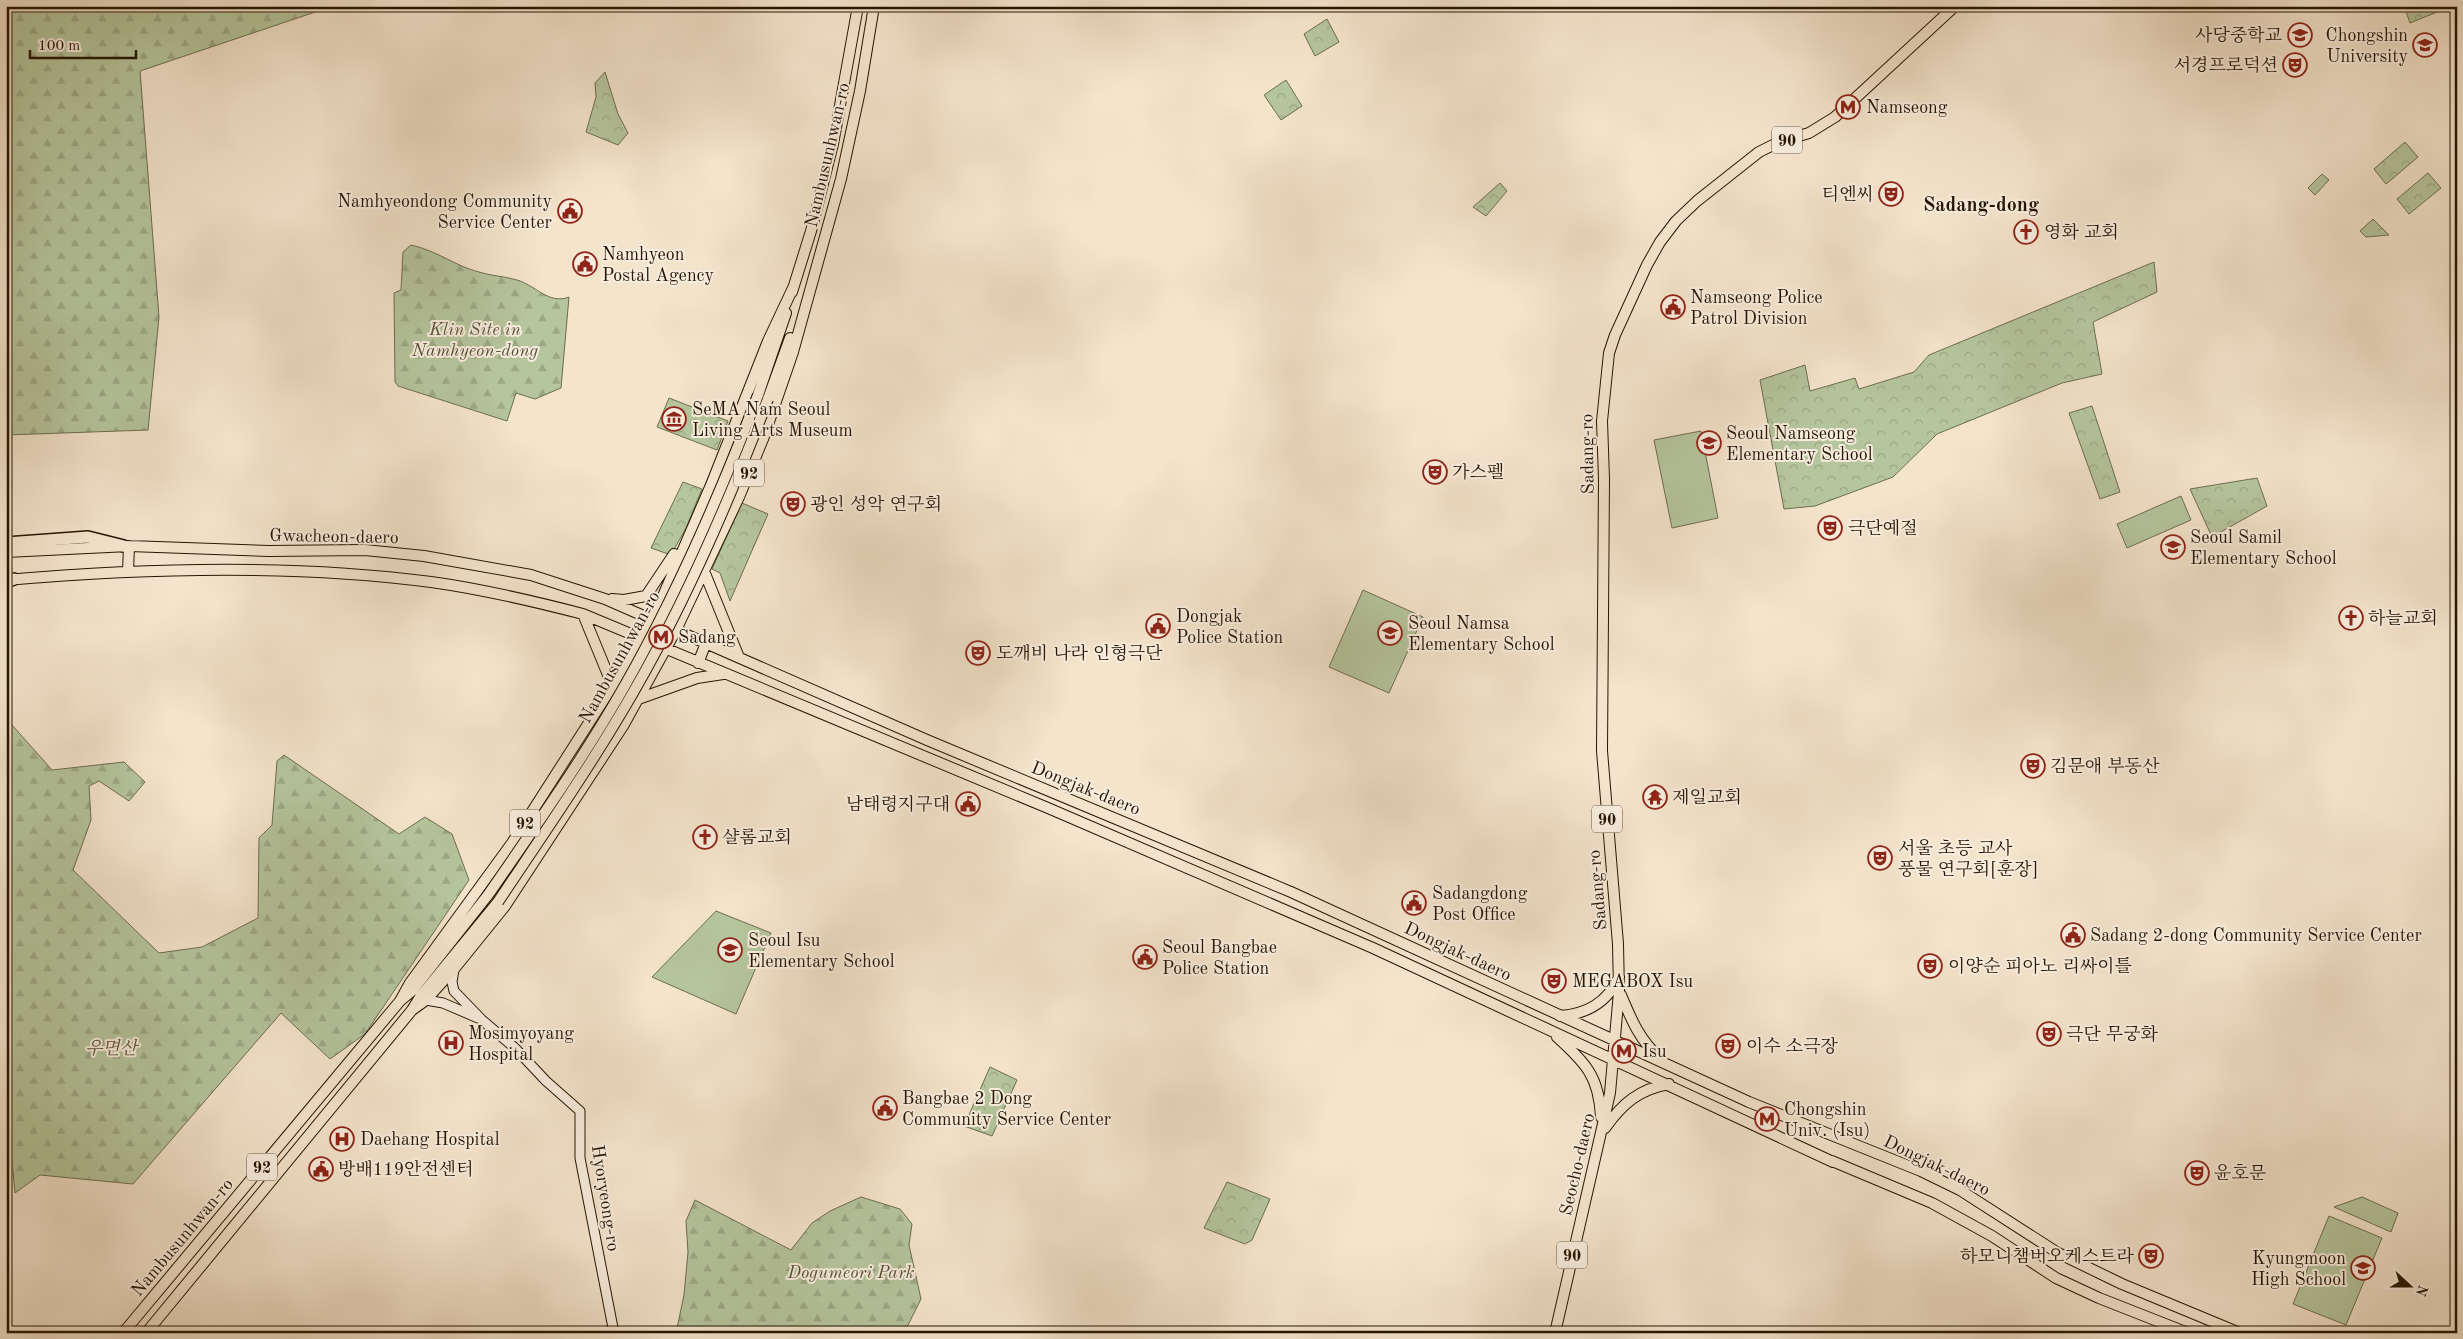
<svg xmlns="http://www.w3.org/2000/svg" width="2463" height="1339" font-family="'Old Standard TT','Noto Serif KR',serif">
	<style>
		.forest { fill: url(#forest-firs); stroke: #6d6d4e }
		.park { fill: url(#park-crowns); stroke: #6d6d4e }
		.pitch { fill: #b5c59d; stroke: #6d6d4e }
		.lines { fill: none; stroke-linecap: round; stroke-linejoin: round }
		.secondary-casing { stroke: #251500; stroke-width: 11 }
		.primary-casing { stroke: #251500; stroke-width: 12 }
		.trunk-casing { stroke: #251500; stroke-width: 14 }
		.secondary { stroke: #f8edde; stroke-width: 9 }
		.primary { stroke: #f4e4cc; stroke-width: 10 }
		.trunk { stroke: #f4e4cc; stroke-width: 11 }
		.primary-bridge-casing { stroke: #251500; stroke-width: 12; stroke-linecap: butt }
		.primary-bridge { stroke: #f4e4cc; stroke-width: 10 }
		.labels { text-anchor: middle; stroke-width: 4; stroke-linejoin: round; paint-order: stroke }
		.shield { fill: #f8edde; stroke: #645643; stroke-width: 1 }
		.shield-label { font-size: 16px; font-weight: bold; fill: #251500 }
		.poi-label { font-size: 18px; fill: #251500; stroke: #f8edde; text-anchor: start }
		.street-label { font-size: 18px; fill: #251500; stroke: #f8edde }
		.park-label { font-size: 18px; font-style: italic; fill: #575337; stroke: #f8edde }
		.quarter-label { font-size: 20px; font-weight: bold; fill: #251500; stroke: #f8edde }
	</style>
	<defs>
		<pattern id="forest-firs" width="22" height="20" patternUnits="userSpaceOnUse" patternTransform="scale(1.25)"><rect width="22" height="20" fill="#b5c59d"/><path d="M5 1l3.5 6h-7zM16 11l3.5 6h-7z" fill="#9ca885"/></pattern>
		<pattern id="park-crowns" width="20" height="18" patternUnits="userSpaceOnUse" patternTransform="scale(1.25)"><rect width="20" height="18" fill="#b5c59d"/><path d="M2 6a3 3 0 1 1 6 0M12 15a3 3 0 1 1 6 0" fill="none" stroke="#9ca885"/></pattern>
	</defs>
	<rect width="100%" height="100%" fill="#f4e4cc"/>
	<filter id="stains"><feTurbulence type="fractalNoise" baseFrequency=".004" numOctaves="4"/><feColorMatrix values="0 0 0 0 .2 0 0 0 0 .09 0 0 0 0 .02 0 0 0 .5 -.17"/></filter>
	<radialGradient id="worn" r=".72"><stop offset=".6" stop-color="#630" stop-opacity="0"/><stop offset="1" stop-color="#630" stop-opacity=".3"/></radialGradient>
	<!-- forest -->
	<path class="forest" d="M6 6H333L140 71 159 317 148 430 6 435Z
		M411 245C438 251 455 266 479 272 491 276 504 276 517 280 535 285 549 305 569 297L561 388 535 399 516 393 507 421 398 386 395 382 394 293 401 290 403 252Z
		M6 707 12 725 52 770 124 762 145 782 129 801 99 781 89 786 91 820 73 870 159 953 202 947 258 918 259 838 272 825 277 761 284 755 399 834 425 817 452 834 469 880 365 1034 330 1059 281 1013 133 1184 40 1175 15 1193 6 1094Z
		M861 1197 900 1209 912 1224 909 1245 921 1299 905 1331 676 1333 684 1295 688 1252 686 1221 695 1200 791 1250 812 1223 830 1211Z"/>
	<!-- park -->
	<path class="park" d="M2404 6H2452L2410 23Z
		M1327 19 1339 42 1315 56 1304 34Z
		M605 72 618 114 628 133 618 145 586 132 596 97 595 83Z
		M1286 80 1302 106 1281 120 1264 95Z
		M2405 142 2418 157 2386 184 2374 169Z
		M2428 173 2441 188 2409 214 2397 199Z
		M1500 183 1507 191 1486 216 1473 207Z
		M2373 219 2389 235 2366 237 2360 231Z
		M2154 262 2157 292 2093 322 2102 374 2062 383 1937 434 1893 477 1815 506 1784 509 1760 380 1805 365 1810 391 1855 378 1859 389 1914 372 1929 355Z
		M669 398 728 421 717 450 657 427Z
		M2092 406 2120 492 2100 499 2069 413Z
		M2257 478 2267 506 2212 537 2190 489Z
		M683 482 702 489 686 528 671 555 651 548Z
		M742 503 768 514 730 601 720 573 712 569Z
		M990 1067 1017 1080 992 1136 964 1126Z
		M1227 1182 1270 1199 1252 1240 1245 1244 1204 1228Z"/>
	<!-- pitch -->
	<path class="pitch" d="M2322 174 2329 180 2315 195 2308 188Z
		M1701 431 1718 518 1672 528 1654 440Z
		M2181 496 2191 520 2127 548 2117 524Z
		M1363 590 1423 617 1389 693 1329 667Z
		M716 911 771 933 736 1014 652 977Z
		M2362 1197 2398 1213 2391 1232 2334 1207Z
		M2329 1216 2382 1238 2346 1325 2293 1304Z"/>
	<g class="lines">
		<!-- secondary casing -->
		<g class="secondary-casing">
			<path id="secondary" d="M454 969 452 982 454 991 482 1020 515 1048 546 1081 580 1111V1158L614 1333
				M426 1000 443 1003 478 1018"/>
		</g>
		<!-- primary casing -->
		<g class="primary-casing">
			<path id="primary" d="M792 292 811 231 833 144 858 6
				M758 395 786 313
				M768 399 790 338
				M6 552 129 546 269 551 365 550 424 556 531 575 605 599 927 740 1291 892 1749 1102 1921 1171 1960 1190 2058 1253 2122 1284 2240 1333
				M704 571 738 655
				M128 572 129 546
				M6 580C143 568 294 564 431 582 482 589 533 601 583 614L1048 808 1373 948 1833 1162
				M612 599 624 600 646 596 674 554
				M583 614 613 687
				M698 663 706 643
				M641 698 697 678 723 674
				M1621 995C1631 1019 1640 1041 1660 1058
				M400 1001 410 983 512 843 631 657 660 603 711 485 768 341 793 288
				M412 1010 426 1000 454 969 505 906 623 726 676 630 739 497 763 439 793 352 841 179 860 91 874 6
				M1560 1016C1587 1014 1607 1003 1619 977
				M1557 1037C1586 1064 1599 1076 1601 1117
				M1605 1128C1622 1104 1639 1089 1669 1084
				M1832 1161 1932 1203 1992 1236 2056 1278 2099 1298 2188 1333
				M123 1333 400 1001 412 991 488 895
				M146 1333 412 1010 420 997 498 902
				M1555 1333 1610 1093 1619 992 1618 944 1602 751 1604 479 1602 421 1609 353 1615 335 1647 265 1660 242 1676 221 1697 201 1759 152 1779 142 1809 133 1835 117 1955 6"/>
		</g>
		<!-- trunk casing -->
		<g class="trunk-casing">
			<path id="trunk" d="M6 543 88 537 124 546
				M6 582 14 579"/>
		</g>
		<!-- secondary -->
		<use href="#secondary" class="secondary"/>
		<!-- primary -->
		<use href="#primary" class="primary"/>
		<!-- trunk -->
		<use href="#trunk" class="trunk"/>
		<!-- primary-bridge casing -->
		<g class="primary-bridge-casing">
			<path id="primary-bridge" d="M488 895C535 827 583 759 624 687 677 594 720 495 758 395
				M498 902C544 833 592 764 634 691 687 599 730 499 768 399"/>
		</g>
		<!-- primary-bridge -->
		<use href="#primary-bridge" class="primary-bridge"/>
	</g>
	<!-- icons -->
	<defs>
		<g id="school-ring" transform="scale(1.25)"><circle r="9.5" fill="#f8edde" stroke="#8f2418" stroke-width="1.5"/><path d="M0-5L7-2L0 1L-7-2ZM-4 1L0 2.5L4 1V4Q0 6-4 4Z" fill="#8f2418"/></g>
		<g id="university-ring" transform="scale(1.25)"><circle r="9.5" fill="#f8edde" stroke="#8f2418" stroke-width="1.5"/><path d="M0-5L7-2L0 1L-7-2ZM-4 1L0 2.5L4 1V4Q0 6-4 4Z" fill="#8f2418"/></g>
		<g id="theatre-ring" transform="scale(1.25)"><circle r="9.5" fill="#f8edde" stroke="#8f2418" stroke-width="1.5"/><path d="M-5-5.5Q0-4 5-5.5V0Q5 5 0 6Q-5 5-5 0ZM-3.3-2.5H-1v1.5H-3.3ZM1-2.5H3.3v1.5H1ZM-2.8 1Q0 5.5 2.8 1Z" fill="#8f2418"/></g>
		<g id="metro-ring" transform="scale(1.25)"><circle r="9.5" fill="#f8edde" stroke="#8f2418" stroke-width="1.5"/><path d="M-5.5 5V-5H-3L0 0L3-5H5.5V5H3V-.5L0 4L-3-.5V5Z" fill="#8f2418"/></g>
		<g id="civic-ring" transform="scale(1.25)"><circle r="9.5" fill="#f8edde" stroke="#8f2418" stroke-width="1.5"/><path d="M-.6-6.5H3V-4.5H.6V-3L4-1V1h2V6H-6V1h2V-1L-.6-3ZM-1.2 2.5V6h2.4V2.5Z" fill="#8f2418"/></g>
		<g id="church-ring" transform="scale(1.25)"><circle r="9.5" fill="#f8edde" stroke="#8f2418" stroke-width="1.5"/><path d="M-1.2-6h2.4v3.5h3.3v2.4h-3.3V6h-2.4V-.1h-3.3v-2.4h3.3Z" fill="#8f2418"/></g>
		<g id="museum-ring" transform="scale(1.25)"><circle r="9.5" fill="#f8edde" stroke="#8f2418" stroke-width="1.5"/><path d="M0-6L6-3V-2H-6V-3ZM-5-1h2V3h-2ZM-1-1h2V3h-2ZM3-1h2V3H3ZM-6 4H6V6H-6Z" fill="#8f2418"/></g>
		<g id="temple-ring" transform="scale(1.25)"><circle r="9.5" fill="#f8edde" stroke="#8f2418" stroke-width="1.5"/><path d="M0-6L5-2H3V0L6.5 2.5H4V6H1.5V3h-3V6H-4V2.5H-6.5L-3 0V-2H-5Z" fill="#8f2418"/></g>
		<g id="hospital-ring" transform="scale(1.25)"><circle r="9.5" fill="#f8edde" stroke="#8f2418" stroke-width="1.5"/><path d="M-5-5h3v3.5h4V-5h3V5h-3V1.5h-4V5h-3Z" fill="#8f2418"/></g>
	</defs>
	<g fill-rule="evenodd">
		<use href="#school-ring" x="2300" y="35"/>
		<use href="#university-ring" x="2425" y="45"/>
		<use href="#theatre-ring" x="2295" y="65"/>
		<use href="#metro-ring" x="1848" y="107"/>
		<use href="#theatre-ring" x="1891" y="194"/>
		<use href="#civic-ring" x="570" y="211"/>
		<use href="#church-ring" x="2026" y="232"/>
		<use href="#civic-ring" x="585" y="264"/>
		<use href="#civic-ring" x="1673" y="307"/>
		<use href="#museum-ring" x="674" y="419"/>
		<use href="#school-ring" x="1709" y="443"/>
		<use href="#theatre-ring" x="1435" y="472"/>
		<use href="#theatre-ring" x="793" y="504"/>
		<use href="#theatre-ring" x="1830" y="528"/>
		<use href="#school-ring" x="2173" y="547"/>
		<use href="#church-ring" x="2351" y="618"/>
		<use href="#civic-ring" x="1158" y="626"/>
		<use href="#school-ring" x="1390" y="633"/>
		<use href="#metro-ring" x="661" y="637"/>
		<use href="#theatre-ring" x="978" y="653"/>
		<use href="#theatre-ring" x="2033" y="766"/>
		<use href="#temple-ring" x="1655" y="797"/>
		<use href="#civic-ring" x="968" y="804"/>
		<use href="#church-ring" x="705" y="837"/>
		<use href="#theatre-ring" x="1880" y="858"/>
		<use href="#civic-ring" x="1414" y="903"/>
		<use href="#civic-ring" x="2073" y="935"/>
		<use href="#school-ring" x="730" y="950"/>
		<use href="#civic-ring" x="1145" y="957"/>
		<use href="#theatre-ring" x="1930" y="966"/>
		<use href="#theatre-ring" x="1554" y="981"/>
		<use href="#theatre-ring" x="2049" y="1034"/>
		<use href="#hospital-ring" x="451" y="1043"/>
		<use href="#theatre-ring" x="1728" y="1046"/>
		<use href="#metro-ring" x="1624" y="1051"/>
		<use href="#civic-ring" x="885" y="1108"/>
		<use href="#metro-ring" x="1767" y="1119"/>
		<use href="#hospital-ring" x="342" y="1139"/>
		<use href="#civic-ring" x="321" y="1169"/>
		<use href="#theatre-ring" x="2197" y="1173"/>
		<use href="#theatre-ring" x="2151" y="1256"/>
		<use href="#school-ring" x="2363" y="1268"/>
	</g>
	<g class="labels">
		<!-- shield labels -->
		<g class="shield">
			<rect x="1772" y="126.5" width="30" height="27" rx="4"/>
			<rect x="734" y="459.5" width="30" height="27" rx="4"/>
			<rect x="1592" y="805.5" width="30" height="27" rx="4"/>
			<rect x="510" y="809.5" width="30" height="27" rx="4"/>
			<rect x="247" y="1153.5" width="30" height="27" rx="4"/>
			<rect x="1557" y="1241.5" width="30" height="27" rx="4"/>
		</g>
		<g class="shield-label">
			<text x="1787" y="146">90</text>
			<text x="749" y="479">92</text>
			<text x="1607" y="825">90</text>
			<text x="525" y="829">92</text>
			<text x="262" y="1173">92</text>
			<text x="1572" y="1261">90</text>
		</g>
		<!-- poi labels -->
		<g class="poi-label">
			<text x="2282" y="41" text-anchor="end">사당중학교</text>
			<text x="2408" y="41" text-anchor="end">Chongshin<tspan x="2408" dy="21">University</tspan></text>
			<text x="2278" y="71" text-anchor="end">서경프로덕션</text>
			<text x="1866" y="113">Namseong</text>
			<text x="1874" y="200" text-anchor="end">티엔씨</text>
			<text x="552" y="207" text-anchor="end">Namhyeondong Community<tspan x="552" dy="21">Service Center</tspan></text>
			<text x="2044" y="238">영화 교회</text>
			<text x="602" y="260">Namhyeon<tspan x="602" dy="21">Postal Agency</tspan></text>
			<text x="1690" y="303">Namseong Police<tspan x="1690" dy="21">Patrol Division</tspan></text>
			<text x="692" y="415">SeMA Nam Seoul<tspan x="692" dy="21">Living Arts Museum</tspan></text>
			<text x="1726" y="439">Seoul Namseong<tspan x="1726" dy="21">Elementary School</tspan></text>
			<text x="1452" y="478">가스펠</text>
			<text x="810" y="510">광인 성악 연구회</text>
			<text x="1848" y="534">극단예절</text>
			<text x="2190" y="543">Seoul Samil<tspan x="2190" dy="21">Elementary School</tspan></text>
			<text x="1176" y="622">Dongjak<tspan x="1176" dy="21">Police Station</tspan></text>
			<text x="2368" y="624">하늘교회</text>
			<text x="1408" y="629">Seoul Namsa<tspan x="1408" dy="21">Elementary School</tspan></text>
			<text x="678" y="643">Sadang</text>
			<text x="996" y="659">도깨비 나라 인형극단</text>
			<text x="2050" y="772">김문애 부동산</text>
			<text x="1672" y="803">제일교회</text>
			<text x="950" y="810" text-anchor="end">남태령지구대</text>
			<text x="722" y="843">샬롬교회</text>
			<text x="1898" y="854">서울 초등 교사<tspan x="1898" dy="21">풍물 연구회[훈장]</tspan></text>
			<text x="1432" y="899">Sadangdong<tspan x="1432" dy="21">Post Office</tspan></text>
			<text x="2090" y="941">Sadang 2-dong Community Service Center</text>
			<text x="748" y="946">Seoul Isu<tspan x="748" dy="21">Elementary School</tspan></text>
			<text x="1162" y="953">Seoul Bangbae<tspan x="1162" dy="21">Police Station</tspan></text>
			<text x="1948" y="972">이양순 피아노 리싸이틀</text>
			<text x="1572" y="987">MEGABOX Isu</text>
			<text x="468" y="1039">Mosimyoyang<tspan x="468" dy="21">Hospital</tspan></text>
			<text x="2066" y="1040">극단 무궁화</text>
			<text x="1746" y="1052">이수 소극장</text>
			<text x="1642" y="1057">Isu</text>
			<text x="902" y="1104">Bangbae 2 Dong<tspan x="902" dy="21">Community Service Center</tspan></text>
			<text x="1784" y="1115">Chongshin<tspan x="1784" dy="21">Univ. (Isu)</tspan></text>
			<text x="360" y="1145">Daehang Hospital</text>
			<text x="338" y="1175">방배119안전센터</text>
			<text x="2214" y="1179">윤호문</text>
			<text x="2134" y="1262" text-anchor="end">하모니챔버오케스트라</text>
			<text x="2346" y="1264" text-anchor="end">Kyungmoon<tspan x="2346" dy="21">High School</tspan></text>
		</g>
		<!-- street labels -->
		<g class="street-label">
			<text transform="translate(827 155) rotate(-77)" y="6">Nambusunhwan-ro</text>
			<text transform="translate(1587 454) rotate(-91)" y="6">Sadang-ro</text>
			<text transform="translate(334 536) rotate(1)" y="6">Gwacheon-daero</text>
			<text transform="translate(619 657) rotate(-61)" y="6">Nambusunhwan-ro</text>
			<text transform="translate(1086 788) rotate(22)" y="6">Dongjak-daero</text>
			<text transform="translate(1597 890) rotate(-95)" y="6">Sadang-ro</text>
			<text transform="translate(1458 951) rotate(25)" y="6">Dongjak-daero</text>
			<text transform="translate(1577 1164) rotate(-77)" y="6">Seocho-daero</text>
			<text transform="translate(1937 1165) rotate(26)" y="6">Dongjak-daero</text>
			<text transform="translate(606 1198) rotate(81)" y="6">Hyoryeong-ro</text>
			<text transform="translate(182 1237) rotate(-50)" y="6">Nambusunhwan-ro</text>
		</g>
		<!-- park labels -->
		<g class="park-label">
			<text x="475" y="335">Klin Site in<tspan x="475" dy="21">Namhyeon-dong</tspan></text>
			<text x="111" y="1054">우면산</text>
			<text x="851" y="1278">Dogumeori Park</text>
		</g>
		<!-- quarter labels -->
		<g class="quarter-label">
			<text x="1981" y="211">Sadang-dong</text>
		</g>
	</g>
	<!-- margin -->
	<rect width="2463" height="1339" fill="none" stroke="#f4e4cc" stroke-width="25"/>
	<rect x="8" y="8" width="2448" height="1324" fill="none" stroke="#251500" stroke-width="2.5"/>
	<rect x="12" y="12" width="2438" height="1314" fill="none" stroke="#251500"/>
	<!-- north arrow -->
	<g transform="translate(2410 1286) rotate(111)" stroke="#f8edde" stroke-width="4" paint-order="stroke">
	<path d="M0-4L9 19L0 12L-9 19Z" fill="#251500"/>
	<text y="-8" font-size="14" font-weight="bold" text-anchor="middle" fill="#251500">N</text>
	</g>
	<!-- scale -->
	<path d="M30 50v8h106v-8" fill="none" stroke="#251500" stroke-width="2.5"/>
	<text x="38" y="50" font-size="15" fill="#251500" stroke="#f8edde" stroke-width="4" paint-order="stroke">100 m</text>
	<rect width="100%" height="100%" filter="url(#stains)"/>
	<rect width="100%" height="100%" fill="url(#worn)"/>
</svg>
